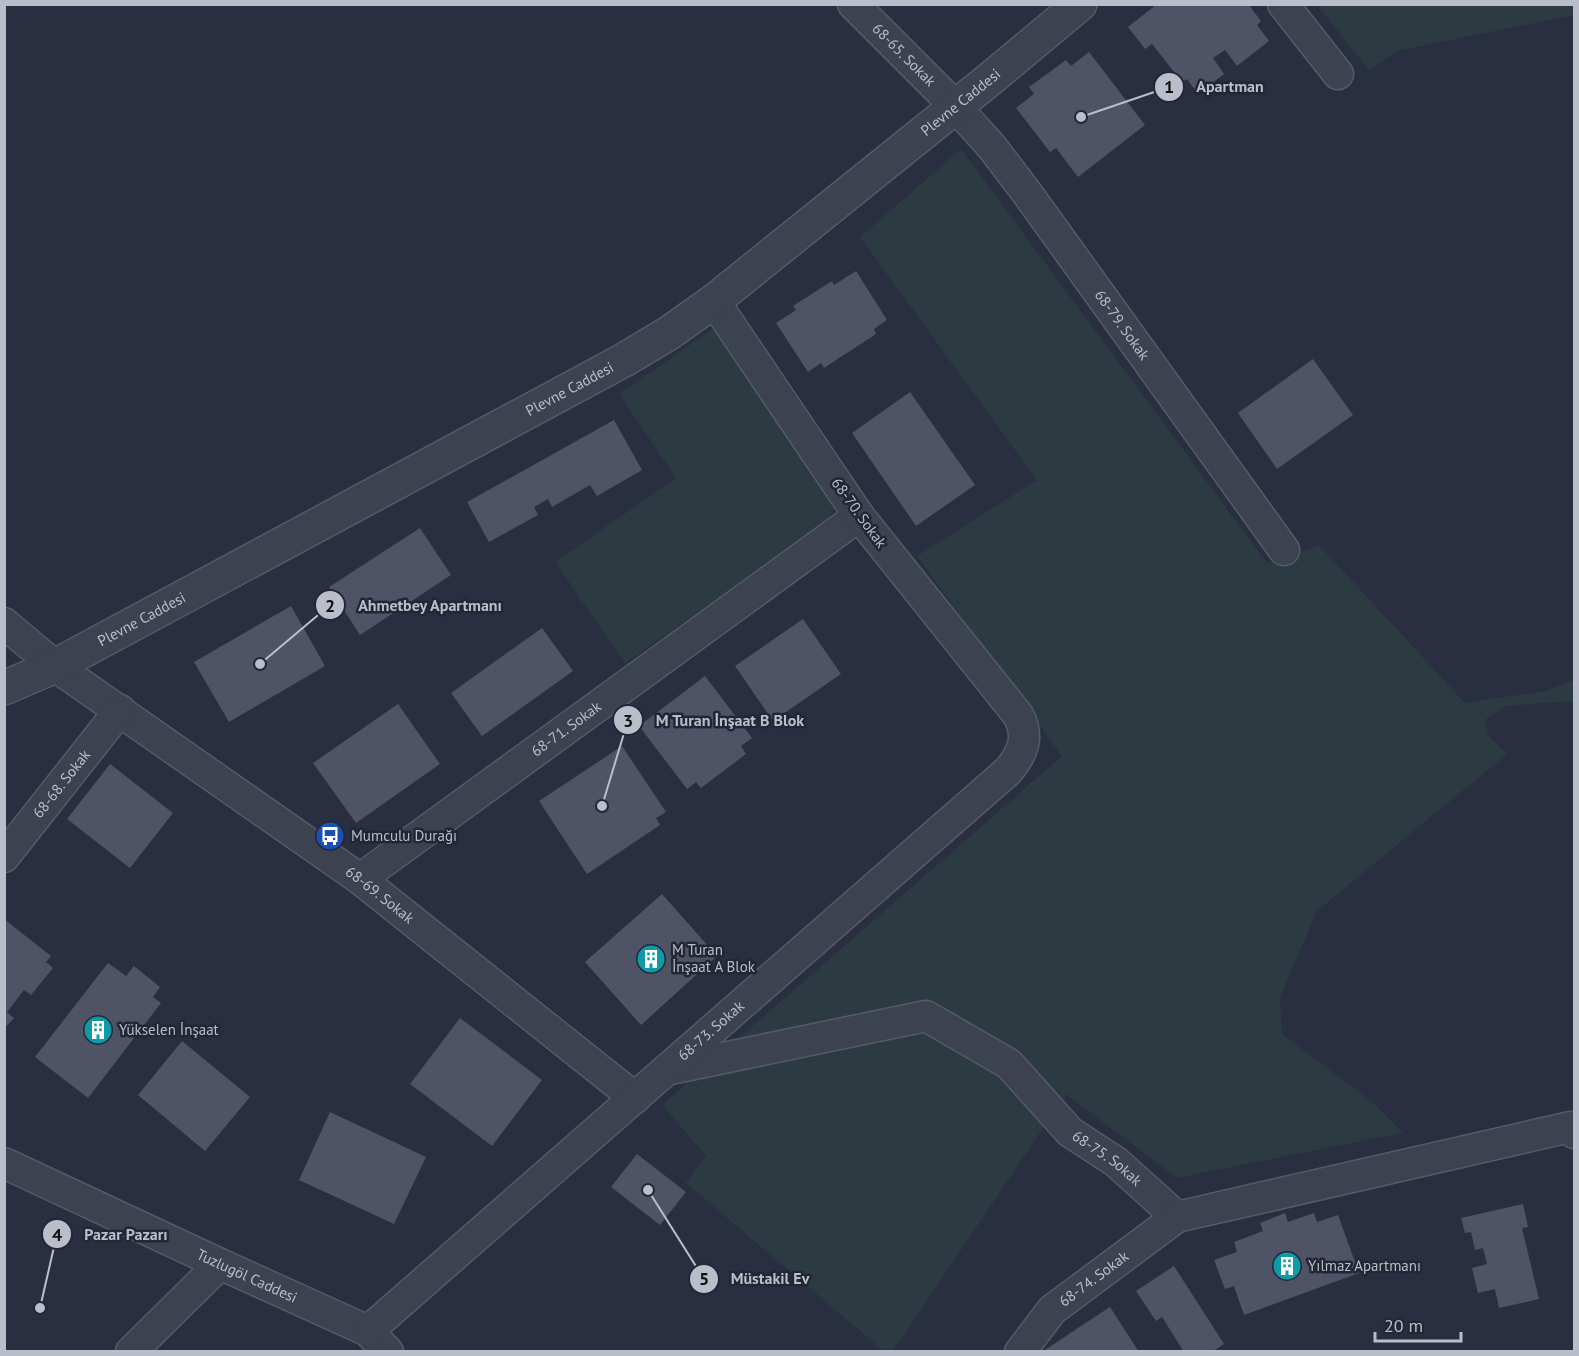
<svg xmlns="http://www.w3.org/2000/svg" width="1579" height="1356" font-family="'PT Sans',sans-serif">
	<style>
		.green { fill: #2b3b41 }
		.building { fill: #4e5466 }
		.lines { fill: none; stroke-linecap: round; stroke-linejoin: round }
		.minor-casing { stroke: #555a67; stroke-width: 33 }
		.tertiary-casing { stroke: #555a67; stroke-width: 36 }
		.minor { stroke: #3d4250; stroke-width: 30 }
		.tertiary { stroke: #3d4250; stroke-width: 33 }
		.labels { text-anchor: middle; stroke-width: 5; stroke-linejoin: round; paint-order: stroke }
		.street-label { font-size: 15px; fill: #babeca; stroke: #222735 }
		.poi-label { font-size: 15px; fill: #babeca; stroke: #222735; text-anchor: start }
		.leader { fill: none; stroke: #babeca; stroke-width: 2 }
		.callout-dot { fill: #babeca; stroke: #222735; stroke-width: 2 }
		.mark-label { font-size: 18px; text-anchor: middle; font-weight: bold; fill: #111 }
		.callout-label { font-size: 16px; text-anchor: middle; font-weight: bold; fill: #babeca; stroke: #222735; stroke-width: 5; stroke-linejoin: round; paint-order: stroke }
	</style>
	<rect width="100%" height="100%" fill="#292f40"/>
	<!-- green -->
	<path class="green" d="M1574 4V15L1397 51 1369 70 1317 5Z
		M961 149 1267 563 1319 545 1465 703 1544 691 1574 680V701L1505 706 1485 720 1488 735 1507 754 1317 911 1280 997 1282 1034 1370 1100 1403 1133 1177 1178 1066 1094 893 1351 885 1352 686 1183 706 1156 662 1105 1062 756 917 556 1037 480 860 237Z
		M717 326 834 496 833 513 801 541 625 663 555 562 676 478 619 394Z"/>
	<!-- building -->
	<path class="building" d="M1157 4H1248L1261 21 1257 25 1269 41 1237 66 1225 50 1213 58 1224 74 1198 94 1187 79 1182 82 1152 44 1145 49 1128 27Z
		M1089 52 1145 125 1078 177 1056 148 1050 152 1016 108 1034 94 1029 87 1036 82 1066 60 1071 66Z
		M856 271 887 320 874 329 876 334 824 368 821 363 808 372 776 323 796 310 793 306 832 281 834 285Z
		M1313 359 1353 415 1277 469 1238 413Z
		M910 392 975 485 916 526 852 433Z
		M614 420 642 470 597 496 590 485 552 507 548 499 534 507 538 515 489 542 467 502Z
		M420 528 451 575 360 635 329 587Z
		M291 606 325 666 229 722 194 662Z
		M803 619 841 674 773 721 735 666Z
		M542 628 573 671 482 736 451 693Z
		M705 676 752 738 741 746 746 754 701 788 696 782 687 789 639 726Z
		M398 704 440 764 356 823 313 763Z
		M622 746 666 812 656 818 660 825 587 874 539 801Z
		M110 764 173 813 130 868 67 819Z
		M662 894 717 956 641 1025 585 962Z
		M4 919 51 956 46 962 53 968 31 995 24 990 7 1012 14 1018 4 1029Z
		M108 963 126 976 134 966 160 987 153 997 161 1003 88 1098 35 1057Z
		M460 1018 542 1080 492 1146 410 1084Z
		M182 1041 250 1097 205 1151 138 1095Z
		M330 1112 426 1157 394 1224 299 1180Z
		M637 1154 686 1192 660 1225 611 1187Z
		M1523 1204 1528 1227 1522 1228 1539 1299 1499 1308 1495 1289 1478 1293 1472 1268 1487 1264 1483 1248 1475 1250 1471 1232 1465 1233 1461 1218Z
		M1285 1213 1288 1222 1314 1213 1317 1222 1338 1215 1359 1273 1244 1315 1234 1286 1225 1289 1214 1260 1237 1252 1234 1242 1263 1231 1260 1223Z
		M1174 1266 1224 1344 1212 1352H1184L1162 1317 1156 1321 1136 1291Z
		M1110 1307 1139 1352H1042L1084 1324Z"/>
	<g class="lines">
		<!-- minor casing -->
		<g class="minor-casing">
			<g id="minor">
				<path id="s1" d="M853 4 955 106 992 147 1027 193 1284 550"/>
				<path d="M1283 4 1338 74"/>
				<path id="s2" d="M4 623 55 666 360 879 635 1098"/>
				<path id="s3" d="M4 857 120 710"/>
				<path id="s4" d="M360 879 859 516"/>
				<path id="s5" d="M670 1069 926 1016 1009 1064 1070 1132 1116 1162 1177 1217"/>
				<path id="s6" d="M4 1163 220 1264 368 1331 388 1352"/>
				<path id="s7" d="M368 1331 1008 771C1023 753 1030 737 1018 715L859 516 714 301"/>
				<path d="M131 1352 220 1264"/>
				<path id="s8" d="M1020 1352 1052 1310 1177 1217 1570 1127 1574 1133"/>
			</g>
		</g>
		<!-- tertiary casing -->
		<g class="tertiary-casing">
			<g id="tertiary">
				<path id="s9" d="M4 688 55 666 624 360 669 333 714 301 990 79 1080 4"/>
			</g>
		</g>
		<!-- minor -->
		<use href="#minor" class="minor"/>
		<!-- tertiary -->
		<use href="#tertiary" class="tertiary"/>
	</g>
	<!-- icons -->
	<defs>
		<g id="bus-disc" transform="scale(1.5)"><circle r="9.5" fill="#1a4fb4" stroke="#222735"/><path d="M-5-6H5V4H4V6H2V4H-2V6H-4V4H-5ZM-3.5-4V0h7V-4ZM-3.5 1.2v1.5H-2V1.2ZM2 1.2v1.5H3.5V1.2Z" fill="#fff"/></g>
		<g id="building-disc" transform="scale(1.5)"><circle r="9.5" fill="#0f9aa8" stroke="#222735"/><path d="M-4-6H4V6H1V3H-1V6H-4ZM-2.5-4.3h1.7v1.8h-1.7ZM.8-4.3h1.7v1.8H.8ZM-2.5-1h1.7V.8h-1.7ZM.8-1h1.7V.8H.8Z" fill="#fff"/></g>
	</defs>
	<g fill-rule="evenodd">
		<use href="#bus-disc" x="330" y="836"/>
		<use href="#building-disc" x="651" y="959"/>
		<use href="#building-disc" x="98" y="1030"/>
		<use href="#building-disc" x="1287" y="1266"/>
	</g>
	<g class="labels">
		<!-- street labels -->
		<g class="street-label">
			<text dy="5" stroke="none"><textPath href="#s1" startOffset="72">68-65. Sokak</textPath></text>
			<text dy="5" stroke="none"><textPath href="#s9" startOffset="1126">Plevne Caddesi</textPath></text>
			<text dy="5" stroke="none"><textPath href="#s1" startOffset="420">68-79. Sokak</textPath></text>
			<text dy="5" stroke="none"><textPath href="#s9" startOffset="640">Plevne Caddesi</textPath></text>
			<text transform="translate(859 513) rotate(54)" y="5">68-70. Sokak</text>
			<text dy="5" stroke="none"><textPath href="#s9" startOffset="154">Plevne Caddesi</textPath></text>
			<text dy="5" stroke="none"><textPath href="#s4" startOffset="255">68-71. Sokak</textPath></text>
			<text dy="5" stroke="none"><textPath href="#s3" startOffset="93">68-68. Sokak</textPath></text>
			<text dy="5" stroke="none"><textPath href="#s2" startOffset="464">68-69. Sokak</textPath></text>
			<text dy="5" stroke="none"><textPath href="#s7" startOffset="456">68-73. Sokak</textPath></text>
			<text dy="5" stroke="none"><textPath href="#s5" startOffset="494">68-75. Sokak</textPath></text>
			<text dy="5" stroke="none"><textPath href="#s6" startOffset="268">Tuzlugöl Caddesi</textPath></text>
			<text dy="5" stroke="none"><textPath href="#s8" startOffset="105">68-74. Sokak</textPath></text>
		</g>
		<!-- poi labels -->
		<g class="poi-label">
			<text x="351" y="841">Mumculu Durağı</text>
			<text x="672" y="955">M Turan<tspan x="672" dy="17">İnşaat A Blok</tspan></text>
			<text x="119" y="1035">Yükselen İnşaat</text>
			<text x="1308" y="1271">Yılmaz Apartmanı</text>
		</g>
	</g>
	<!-- callouts -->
	<path class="leader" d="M1081 117L1169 87M260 664L330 605M602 806L628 720M40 1308L57 1234M648 1190L704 1279"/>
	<g class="callout-dot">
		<circle cx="1081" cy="117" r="6"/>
		<circle cx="260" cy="664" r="6"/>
		<circle cx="602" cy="806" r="6"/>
		<circle cx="40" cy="1308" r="6"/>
		<circle cx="648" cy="1190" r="6"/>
		<circle cx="1169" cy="87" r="15"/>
		<circle cx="330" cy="605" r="15"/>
		<circle cx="628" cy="720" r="15"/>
		<circle cx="57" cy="1234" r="15"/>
		<circle cx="704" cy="1279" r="15"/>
	</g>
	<g class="mark-label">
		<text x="1169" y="93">1</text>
		<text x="330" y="612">2</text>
		<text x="628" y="727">3</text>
		<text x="57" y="1241">4</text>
		<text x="704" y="1285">5</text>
	</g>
	<g class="callout-label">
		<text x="1230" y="92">Apartman</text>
		<text x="430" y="611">Ahmetbey Apartmanı</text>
		<text x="730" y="726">M Turan İnşaat B Blok</text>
		<text x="126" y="1240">Pazar Pazarı</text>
		<text x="770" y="1284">Müstakil Ev</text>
	</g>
	<!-- border -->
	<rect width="1579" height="1356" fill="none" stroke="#babeca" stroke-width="12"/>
	<!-- scale -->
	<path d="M1375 1332v9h86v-9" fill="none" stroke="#babeca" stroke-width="3"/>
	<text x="1384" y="1332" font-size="18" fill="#babeca" stroke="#222735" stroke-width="4.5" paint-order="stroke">20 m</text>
</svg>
